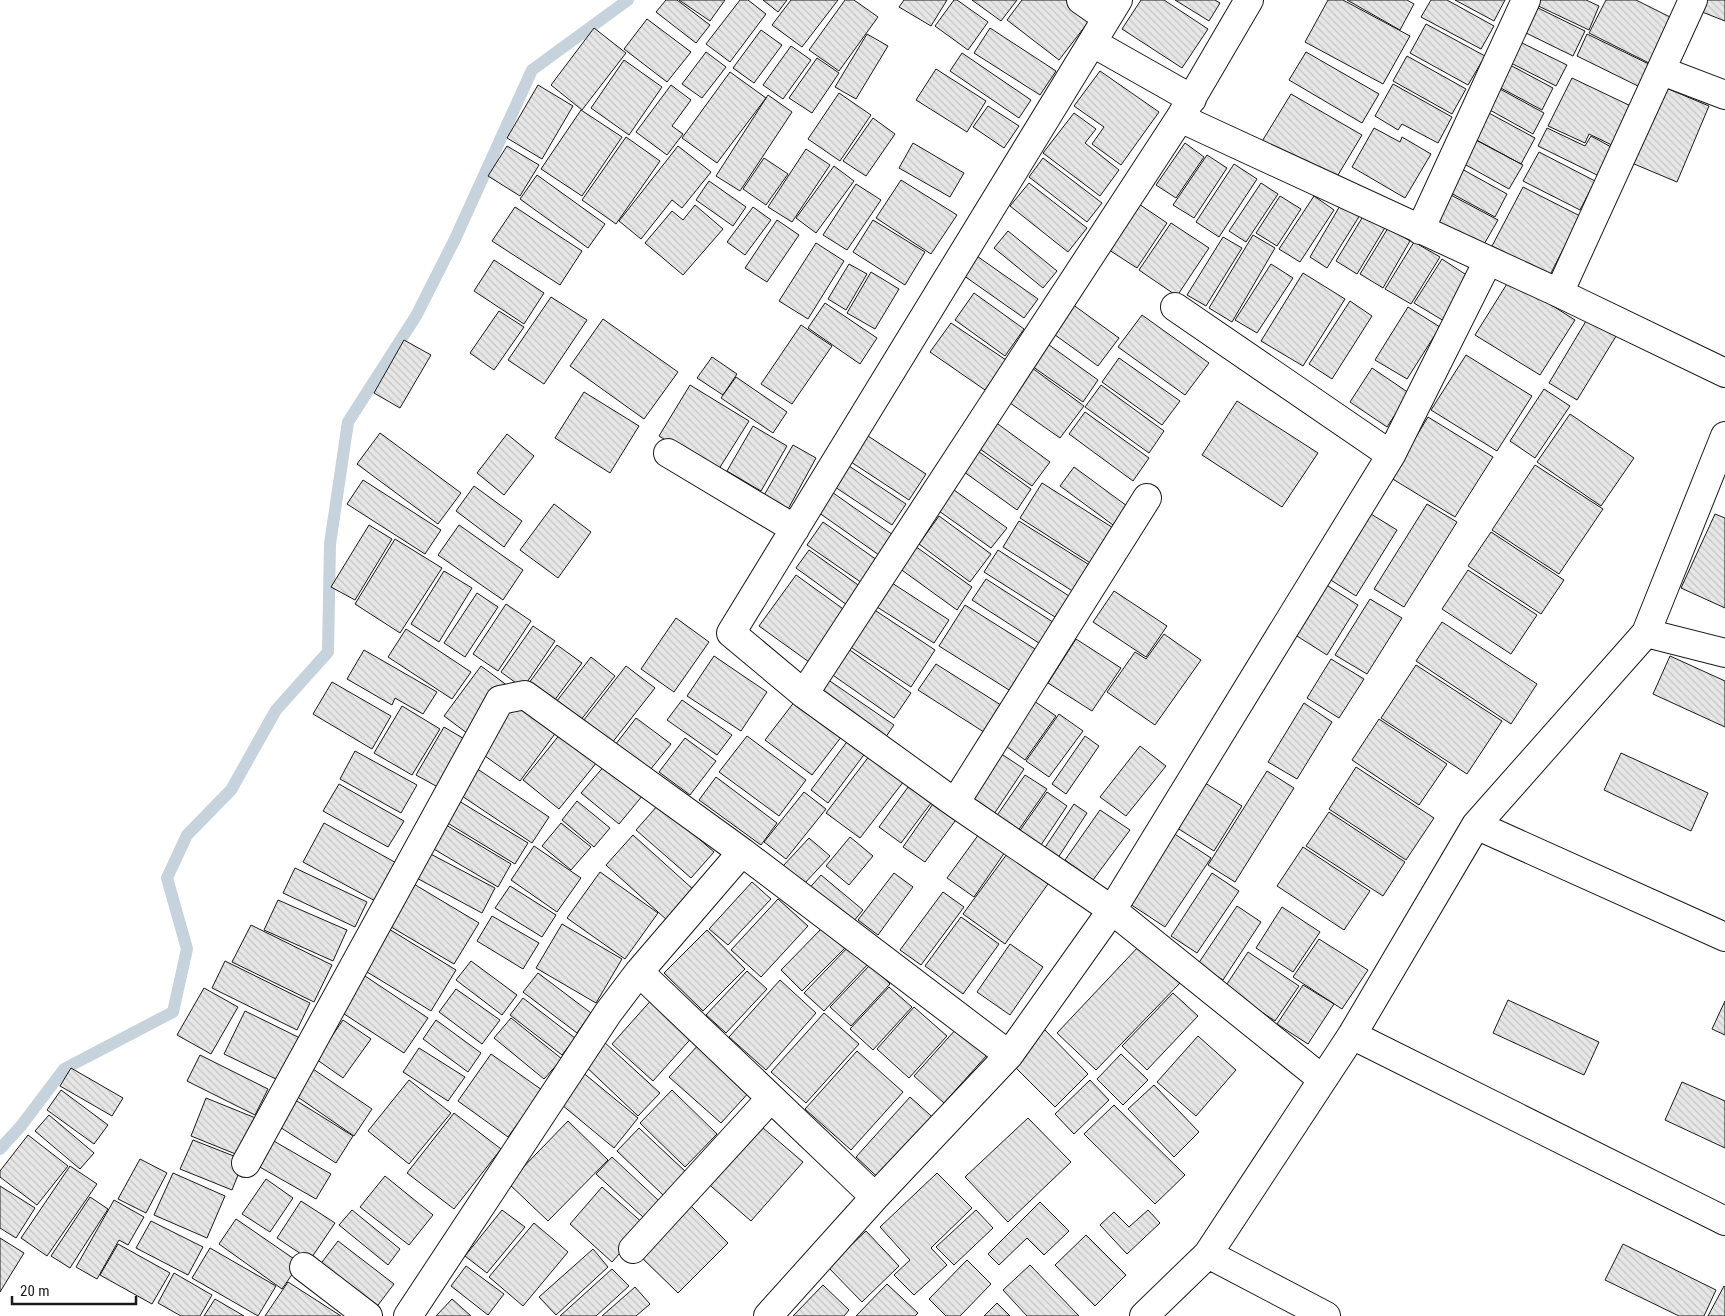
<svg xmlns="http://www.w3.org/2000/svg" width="1725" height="1316" font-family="'Roboto Condensed',sans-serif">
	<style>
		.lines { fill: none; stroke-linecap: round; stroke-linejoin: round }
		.stream { stroke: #c6d2dc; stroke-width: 12 }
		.building { fill: url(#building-back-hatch); stroke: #1a1a1a }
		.minor-casing { stroke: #1a1a1a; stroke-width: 30 }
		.minor { stroke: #fff; stroke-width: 28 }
	</style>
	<defs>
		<pattern id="building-back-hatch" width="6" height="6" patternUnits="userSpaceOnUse" patternTransform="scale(1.25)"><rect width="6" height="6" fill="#e6e6e6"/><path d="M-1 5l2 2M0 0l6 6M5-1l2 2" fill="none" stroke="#c5c5c5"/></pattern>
	</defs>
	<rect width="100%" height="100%" fill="#fff"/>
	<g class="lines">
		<!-- stream -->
		<path class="stream" d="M0 1149 21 1126 64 1069 173 1012 187 949 167 878 187 835 231 790 276 710 328 652 330 544 348 422 416 316 455 239 532 70 628 0"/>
	</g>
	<!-- building -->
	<path class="building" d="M666 0H677L710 25 696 43 656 12Z
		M679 0H725L710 21Z
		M740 0H748L766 14 730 62 706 44Z
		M763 0H787L778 12Z
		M791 0H838L802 47 772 25Z
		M845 0H854L878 17 839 71 809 50Z
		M904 0H947L931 26 899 7Z
		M954 0H957L988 22 968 50 935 26Z
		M972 0H1017L1001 21Z
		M1022 0H1073L1093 16 1059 60 1007 20Z
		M1141 0H1164L1208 29 1182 68 1122 29Z
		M1175 0H1215L1220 3 1209 21Z
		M1328 0H1343L1410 36 1383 84 1305 42Z
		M1347 0H1407L1414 4 1400 30Z
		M1431 0H1447L1494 26 1481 49 1421 17Z
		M1455 0H1505L1494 21Z
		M1534 0H1586L1599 6 1589 30 1532 3Z
		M1606 0H1636L1676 20 1653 65 1589 33Z
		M1701 0H1725V21L1697 10Z
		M1536 7 1585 31 1573 56 1524 32Z
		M647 19 691 52 667 82 624 49Z
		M1426 24 1485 56 1468 85 1410 53Z
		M594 28 626 53 582 110 551 85Z
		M990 28 1056 71 1040 95 974 53Z
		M761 30 782 45 754 83 733 68Z
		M867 34 888 46 856 99 835 87Z
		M1587 34 1653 66 1642 88 1577 56Z
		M1520 42 1567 65 1556 86 1509 62Z
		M791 46 811 60 783 99 763 85Z
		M706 52 726 67 702 98 682 84Z
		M1306 52 1379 94 1362 123 1289 80Z
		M962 53 1031 100 1019 118 950 71Z
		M1407 56 1466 89 1452 114 1393 81Z
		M817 58 839 73 812 113 789 98Z
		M624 60 662 87 629 135 591 108Z
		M1510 65 1553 88 1542 110 1499 87Z
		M936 69 986 101 967 132 916 100Z
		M1100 71 1159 112 1121 165 1092 144 1104 127 1074 106Z
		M730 72 766 98 717 163 682 138Z
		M1572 78 1635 108 1616 147 1589 134 1585 143 1548 126Z
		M1393 84 1452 117 1438 143 1402 124 1398 130 1375 116Z
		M538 85 573 106 542 159 507 138Z
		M671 85 691 100 672 126 683 134 667 155 636 132Z
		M1659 85 1709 106 1677 182 1627 161Z
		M1500 89 1544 113 1533 134 1488 109Z
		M839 93 871 115 840 161 808 139Z
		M1291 94 1362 135 1332 185 1261 143Z
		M768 95 792 112 740 191 716 176Z
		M988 106 1019 126 1004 148 973 127Z
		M581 110 622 137 582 196 541 169Z
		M1487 112 1535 138 1521 164 1473 138Z
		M1074 113 1096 129 1085 143 1119 170 1100 196 1043 153Z
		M873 118 895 134 866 176 843 161Z
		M1374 128 1400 142 1402 137 1431 154 1405 198 1352 167Z
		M1547 128 1585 146 1591 136 1613 148 1599 176 1538 146Z
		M626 137 660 161 616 224 582 200Z
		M1472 138 1523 165 1509 189 1459 161Z
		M913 143 964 173 950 197 899 168Z
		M1185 143 1204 157 1176 198 1156 185Z
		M507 146 539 165 520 196 488 176Z
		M678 146 711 172 682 208 672 200 641 239 619 221Z
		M806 149 830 165 792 222 768 207Z
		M1539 152 1595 181 1580 210 1523 181Z
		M1207 155 1227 168 1194 218 1173 205Z
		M764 158 788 174 766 205 743 189Z
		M1043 158 1102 203 1087 222 1029 177Z
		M1234 164 1257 179 1219 237 1196 222Z
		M834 166 854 181 816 233 796 218Z
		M1460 168 1507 194 1495 217 1447 191Z
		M537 175 605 224 588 248 520 199Z
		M901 180 957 215 931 254 876 218Z
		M709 181 746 207 733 226 696 200Z
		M1029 183 1087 228 1068 252 1010 206Z
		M1261 183 1278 194 1246 242 1229 231Z
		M856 184 881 200 847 250 823 235Z
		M1523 187 1580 216 1550 275 1492 246Z
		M1449 194 1498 220 1483 246 1435 220Z
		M1280 196 1301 209 1277 246 1256 233Z
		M1314 196 1334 210 1300 262 1279 249Z
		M1136 202 1167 223 1137 268 1106 248Z
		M1341 204 1360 215 1327 268 1310 257Z
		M695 205 723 229 683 275 645 243 672 211 683 220Z
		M515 207 582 251 560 285 492 241Z
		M753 207 771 220 745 255 727 242Z
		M1365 213 1386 226 1357 274 1336 261Z
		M777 220 799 235 767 282 745 268Z
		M873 220 925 252 905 285 853 252Z
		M1171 223 1209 248 1177 296 1139 270Z
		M1388 228 1410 241 1383 288 1360 274Z
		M1008 231 1057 271 1043 288 994 248Z
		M1253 235 1275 248 1232 322 1209 308Z
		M1223 237 1242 248 1206 306 1187 295Z
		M1414 242 1440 257 1411 304 1385 289Z
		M816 243 844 261 808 319 779 301Z
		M974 254 1038 299 1024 318 960 273Z
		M1442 259 1471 278 1444 321 1414 303Z
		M494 260 544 293 524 324 474 291Z
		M849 264 867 274 846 310 828 299Z
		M1271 264 1293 278 1257 333 1235 320Z
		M871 272 899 289 875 329 847 313Z
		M1303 273 1345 299 1303 366 1261 341Z
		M1510 279 1575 320 1540 375 1475 335Z
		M974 293 1024 329 1005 356 955 320Z
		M551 297 587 320 544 384 508 360Z
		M1350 301 1372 316 1332 379 1309 364Z
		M825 303 877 338 860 364 808 328Z
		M1072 304 1119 338 1098 366 1051 332Z
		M1408 307 1440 327 1407 379 1375 360Z
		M499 311 524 327 494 370 470 353Z
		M1142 315 1209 363 1185 395 1118 347Z
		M1589 316 1618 333 1577 400 1549 383Z
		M603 319 678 372 644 419 570 366Z
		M951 323 1006 360 985 390 930 352Z
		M801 325 832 346 792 404 761 384Z
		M404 340 431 355 400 408 374 393Z
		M1045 342 1098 380 1083 402 1029 364Z
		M1466 355 1532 396 1497 451 1431 410Z
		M712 357 737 374 723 395 697 378Z
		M1119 358 1180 401 1162 425 1102 382Z
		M1028 365 1084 406 1060 438 1003 398Z
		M1372 368 1409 393 1387 427 1350 402Z
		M736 377 787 412 773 433 721 398Z
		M690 385 749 421 717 472 659 436Z
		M1101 385 1164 431 1149 453 1085 407Z
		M1544 389 1570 406 1535 458 1510 441Z
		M584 392 639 426 610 473 555 438Z
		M1237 401 1318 453 1282 507 1202 455Z
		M1085 412 1149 458 1133 481 1069 434Z
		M1570 414 1634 458 1601 506 1537 462Z
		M1428 417 1493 457 1455 517 1391 478Z
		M991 419 1050 462 1032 486 973 444Z
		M753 426 787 446 761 491 727 471Z
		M380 433 461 493 438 524 357 464Z
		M507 434 534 456 504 495 477 473Z
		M868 436 926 474 909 500 851 462Z
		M793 445 816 458 787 511 763 497Z
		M975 449 1031 489 1017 510 960 469Z
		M1535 465 1603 509 1559 574 1492 530Z
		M849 466 906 504 892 525 835 487Z
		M1074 467 1127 506 1113 525 1060 486Z
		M363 480 441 530 425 554 347 504Z
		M1042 483 1118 531 1095 566 1020 518Z
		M474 486 522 521 504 547 456 511Z
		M829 490 893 535 879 555 815 510Z
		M954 490 1007 528 991 548 939 511Z
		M554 504 591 532 558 578 520 550Z
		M1427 504 1457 522 1404 607 1374 589Z
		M1366 511 1397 530 1356 596 1326 577Z
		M1715 514 1725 518V608L1681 588Z
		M939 516 991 554 970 582 919 544Z
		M1019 521 1091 566 1074 592 1003 547Z
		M823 522 877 560 862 583 807 545Z
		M369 525 392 539 355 600 331 587Z
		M459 525 523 570 503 600 438 555Z
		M1491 532 1564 580 1541 614 1468 566Z
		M395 539 442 568 400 633 355 604Z
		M915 546 972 587 957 610 899 568Z
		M809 550 861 587 847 605 796 568Z
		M998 550 1069 596 1055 617 984 572Z
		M1468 570 1537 615 1511 654 1442 609Z
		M444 571 472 588 439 642 411 624Z
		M796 575 846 611 809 662 759 626Z
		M986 579 1056 624 1042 645 972 600Z
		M1320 581 1358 605 1327 655 1289 631Z
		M892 583 949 620 934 643 877 607Z
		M1114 591 1167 626 1146 657 1093 622Z
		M477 593 498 607 465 657 444 643Z
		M1370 599 1402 618 1367 674 1335 655Z
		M506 604 531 621 498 671 473 654Z
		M965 605 1043 654 1017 695 939 646Z
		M870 607 935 650 911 687 846 644Z
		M676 618 709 642 674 692 641 669Z
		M1442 622 1537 684 1511 724 1416 661Z
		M533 626 555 641 523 688 501 672Z
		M406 629 471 672 452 699 388 657Z
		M1164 634 1201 660 1155 725 1107 692 1135 652 1146 659Z
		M1076 639 1121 668 1092 711 1048 683Z
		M557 645 582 663 551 705 526 687Z
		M844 646 911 693 894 718 827 671Z
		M364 650 437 692 423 714 395 698 392 705 347 679Z
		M714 656 767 692 741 731 687 696Z
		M1670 656 1725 681V727L1653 694Z
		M591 657 615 676 577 725 553 706Z
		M1331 659 1364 679 1339 718 1307 698Z
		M936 664 1004 707 987 734 918 690Z
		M1416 665 1502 721 1467 774 1381 718Z
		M481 666 508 686 471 736 444 716Z
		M626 666 655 688 608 748 580 725Z
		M827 679 894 725 881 744 814 698Z
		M332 682 391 716 372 749 313 714Z
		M515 700 557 731 520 781 478 751Z
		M682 700 732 735 717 755 667 720Z
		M795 701 842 736 812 775 765 740Z
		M1034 701 1056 716 1025 760 1003 744Z
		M1304 703 1332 722 1297 779 1268 762Z
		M402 706 440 729 412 775 374 753Z
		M1059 714 1083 731 1049 777 1026 761Z
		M636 718 671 744 646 775 612 749Z
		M1379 719 1447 764 1419 805 1352 760Z
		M444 727 473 744 445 791 416 775Z
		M561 733 597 762 559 809 523 780Z
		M747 736 806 780 779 816 719 772Z
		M1085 736 1099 746 1066 794 1052 784Z
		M685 738 716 761 690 795 659 772Z
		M849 739 866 752 828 803 811 790Z
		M1140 746 1166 766 1126 816 1100 797Z
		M355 751 417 785 401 813 340 779Z
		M997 751 1024 769 994 814 967 797Z
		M1621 753 1708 793 1691 831 1604 790Z
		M870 755 904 781 860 838 826 813Z
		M606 764 643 795 619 824 581 793Z
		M473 766 549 817 532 843 456 792Z
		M1356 767 1434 818 1406 860 1329 809Z
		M1267 771 1294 788 1235 882 1208 865Z
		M1025 775 1047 789 1013 838 991 824Z
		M716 777 777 823 761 845 699 800Z
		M1197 778 1242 806 1214 851 1169 823Z
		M911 783 934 799 901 843 879 827Z
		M339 784 404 821 388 847 323 811Z
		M804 792 826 809 786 859 764 842Z
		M1047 792 1067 806 1035 854 1014 839Z
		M454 798 528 843 515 864 441 819Z
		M577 801 610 828 594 847 562 820Z
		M935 801 958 817 925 862 903 847Z
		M659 804 714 852 691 878 636 830Z
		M1074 804 1087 813 1054 864 1040 855Z
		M1100 810 1130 830 1093 880 1065 860Z
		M1329 812 1405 862 1383 896 1306 846Z
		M441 822 511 864 498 887 427 845Z
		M324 823 400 865 379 903 303 862Z
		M561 823 591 847 571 870 542 846Z
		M1170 831 1211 858 1165 927 1124 900Z
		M979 834 1005 852 974 897 947 878Z
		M633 835 695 891 668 921 606 865Z
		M850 837 873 856 849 885 826 866Z
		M809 838 830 856 804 884 783 866Z
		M534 846 581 878 557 912 511 880Z
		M1303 847 1370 891 1344 930 1277 886Z
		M423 850 495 888 482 913 411 875Z
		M1007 854 1048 884 1005 944 963 914Z
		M295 868 367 902 355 927 283 893Z
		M600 872 658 913 625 959 567 918Z
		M894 873 913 887 878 935 858 920Z
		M1212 873 1239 891 1197 953 1171 936Z
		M821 875 863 910 848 928 806 892Z
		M407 880 479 923 454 964 381 921Z
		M752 882 771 899 728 945 709 929Z
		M510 886 556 915 542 937 495 908Z
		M943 892 964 907 921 965 900 950Z
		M778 899 808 926 761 977 731 950Z
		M278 900 347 930 333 961 264 930Z
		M1237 906 1261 922 1223 980 1198 964Z
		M1282 907 1320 932 1293 972 1256 948Z
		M492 916 539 943 523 969 477 941Z
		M961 917 999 944 963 994 925 966Z
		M562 924 622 959 596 1003 536 968Z
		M251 925 332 965 314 1002 232 962Z
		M825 925 847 946 802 991 781 970Z
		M384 926 456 970 431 1011 359 967Z
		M707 930 745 969 703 1011 664 973Z
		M1319 939 1368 970 1342 1009 1293 977Z
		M1010 944 1043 967 1010 1015 977 992Z
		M850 945 869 963 824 1011 804 993Z
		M1140 945 1180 983 1096 1070 1057 1033Z
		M1248 952 1299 986 1275 1021 1225 987Z
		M225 961 310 1003 297 1030 212 988Z
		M471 961 517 995 502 1015 456 980Z
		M870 965 890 984 851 1026 830 1007Z
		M747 971 767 989 726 1033 706 1015Z
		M359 972 428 1018 404 1053 335 1008Z
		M538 973 591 1013 577 1033 523 992Z
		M780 980 816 1013 766 1070 729 1037Z
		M1303 985 1334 1004 1308 1044 1277 1024Z
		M889 987 912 1007 873 1050 850 1029Z
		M204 988 238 1007 211 1054 177 1035Z
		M456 989 500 1020 482 1044 439 1012Z
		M1173 993 1198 1016 1147 1070 1122 1046Z
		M654 997 696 1033 653 1081 612 1044Z
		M523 998 575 1038 562 1055 510 1015Z
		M1508 1000 1599 1042 1584 1075 1493 1033Z
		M1725 1001V1035L1712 1029Z
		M914 1007 947 1036 909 1078 877 1049Z
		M245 1011 300 1038 280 1081 224 1054Z
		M824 1013 859 1044 806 1103 771 1072Z
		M511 1018 562 1059 544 1079 494 1038Z
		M343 1020 371 1039 343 1078 316 1059Z
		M436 1020 481 1053 468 1072 423 1039Z
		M957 1028 987 1055 944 1103 914 1076Z
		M1043 1028 1088 1074 1055 1107 1009 1061Z
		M1198 1036 1236 1070 1196 1116 1157 1082Z
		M603 1041 660 1093 638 1116 582 1063Z
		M701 1042 752 1089 721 1123 669 1077Z
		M419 1048 465 1077 448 1101 403 1072Z
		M857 1051 903 1092 851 1150 805 1109Z
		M491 1054 542 1090 508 1137 458 1101Z
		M1121 1054 1148 1080 1123 1105 1097 1079Z
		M200 1055 268 1089 255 1115 187 1081Z
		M310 1067 372 1109 354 1136 292 1093Z
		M71 1068 123 1098 112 1116 60 1086Z
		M581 1071 638 1118 614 1148 556 1100Z
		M409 1080 451 1113 409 1164 368 1131Z
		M1090 1080 1109 1100 1074 1134 1055 1114Z
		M1682 1082 1725 1101V1148L1665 1120Z
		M1154 1085 1199 1132 1174 1157 1128 1109Z
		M61 1090 108 1125 94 1144 47 1110Z
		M672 1090 717 1134 685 1167 640 1123Z
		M289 1096 353 1136 336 1163 272 1122Z
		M910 1097 939 1123 885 1184 856 1157Z
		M206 1098 258 1119 243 1157 191 1136Z
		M1114 1105 1185 1175 1155 1204 1084 1134Z
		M454 1113 501 1149 454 1209 407 1173Z
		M49 1115 94 1153 80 1169 35 1131Z
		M1028 1118 1071 1162 1008 1222 965 1177Z
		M568 1121 608 1160 548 1221 508 1183Z
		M756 1122 803 1162 751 1221 705 1181Z
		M639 1128 686 1172 663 1195 617 1151Z
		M28 1135 68 1166 37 1205 0 1177V1171Z
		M193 1140 244 1160 232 1190 180 1169Z
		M272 1140 331 1174 316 1199 258 1166Z
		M612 1157 659 1201 643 1217 596 1174Z
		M140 1159 167 1173 146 1213 118 1199Z
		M70 1166 97 1184 47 1256 21 1238Z
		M173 1173 225 1196 207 1238 154 1215Z
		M937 1173 972 1208 931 1248 947 1265 914 1295 894 1275 910 1260 880 1227Z
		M385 1176 433 1215 409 1245 360 1207Z
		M266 1179 293 1198 270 1232 242 1214Z
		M0 1186 35 1208 16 1238 0 1228Z
		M602 1187 645 1225 612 1262 570 1224Z
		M90 1197 108 1209 70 1268 51 1256Z
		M114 1200 144 1217 128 1245 119 1240 97 1279 76 1267Z
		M301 1201 335 1223 310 1260 277 1238Z
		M1040 1202 1069 1231 1044 1255 1027 1238 999 1265 988 1254Z
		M690 1205 728 1243 678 1293 640 1256Z
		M352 1210 400 1249 388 1265 339 1225Z
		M502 1210 525 1227 487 1273 465 1256Z
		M976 1210 993 1228 954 1265 936 1247Z
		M1148 1210 1160 1223 1127 1254 1100 1225 1114 1212 1129 1227Z
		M236 1219 300 1263 282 1289 219 1244Z
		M151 1221 203 1247 188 1275 136 1248Z
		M534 1223 568 1252 523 1306 489 1277Z
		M866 1231 899 1266 862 1302 828 1267Z
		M1086 1235 1126 1275 1095 1306 1055 1265Z
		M0 1238 24 1253 0 1292Z
		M338 1241 394 1284 372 1313 316 1270Z
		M118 1244 170 1273 152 1304 100 1275Z
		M1623 1244 1716 1290 1704 1316H1679L1605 1280Z
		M210 1248 276 1286 258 1316 192 1278Z
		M593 1249 608 1267 556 1315 539 1297Z
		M967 1260 991 1284 960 1316H946L929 1299Z
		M1030 1265 1079 1316H1027L1003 1290Z
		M466 1266 504 1294 488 1315 451 1286Z
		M612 1269 629 1286 596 1316H560Z
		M174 1273 212 1295 200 1316H181L158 1303Z
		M288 1282 341 1316H265Z
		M887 1284 918 1313 915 1316H856Z
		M823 1285 849 1310 844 1316H793Z
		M1724 1286 1725 1287V1316H1708Z
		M635 1287 650 1304 636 1316H602Z
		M215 1299 244 1316H204Z
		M452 1299 471 1316H436Z
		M997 1303 1010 1316H984Z"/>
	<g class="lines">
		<!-- minor casing -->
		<g class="minor-casing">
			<path id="minor" d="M1081 0 1107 18
				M1118 0 731 633 804 694 955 803 1112 910 1322 1079
				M1093 43 1192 99
				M1662 71 1725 95
				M1180 118 1559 293 1725 373
				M1420 230 1526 0
				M1559 293 1693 0
				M1175 307 1391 455
				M668 453 795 529
				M1646 633 1725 653
				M804 694 1180 118 1249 0
				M955 803 1147 498
				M1476 825 1725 937
				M639 972 875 1197
				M1352 1035 1725 1221
				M246 1163 500 700 525 695 742 852 1009 1055
				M633 1249 771 1098
				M1208 1254 1326 1316
				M304 1267 368 1316
				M408 1316 608 1013 639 972 742 852
				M768 1316 875 1197 1009 1055 1112 910 1391 455 1488 261
				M1144 1316 1208 1254 1352 1035 1476 825 1646 633 1725 436"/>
		</g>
		<!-- minor -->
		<use href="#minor" class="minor"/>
	</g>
	<!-- scale -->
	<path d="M12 1296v8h124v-8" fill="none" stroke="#1a1a1a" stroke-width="2.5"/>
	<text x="20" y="1296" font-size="15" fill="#1a1a1a" stroke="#ffffff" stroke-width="4" paint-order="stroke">20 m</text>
</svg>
